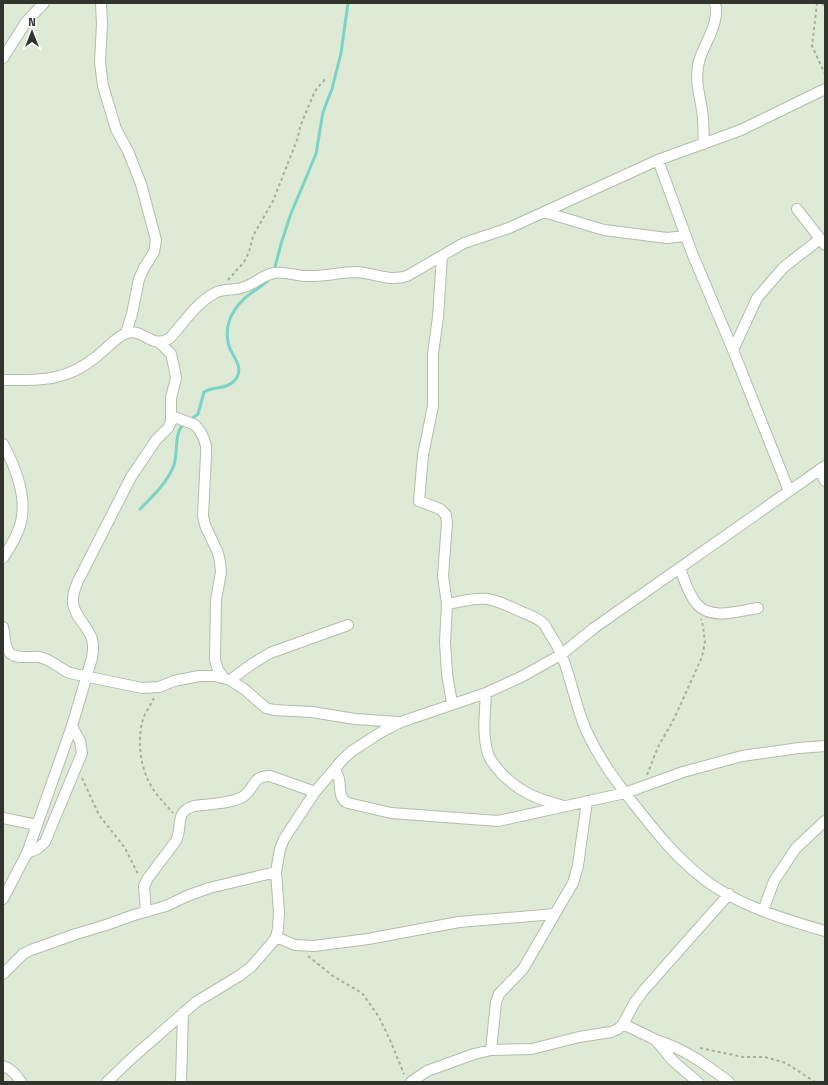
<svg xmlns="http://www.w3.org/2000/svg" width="828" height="1085" font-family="'Titillium Web',sans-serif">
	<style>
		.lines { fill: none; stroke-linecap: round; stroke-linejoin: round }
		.stream { stroke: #7ad4c5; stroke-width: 3 }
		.minor-casing { stroke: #b3bdab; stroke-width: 12 }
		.path { stroke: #a6af9f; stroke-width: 2; stroke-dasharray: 3 3; stroke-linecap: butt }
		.minor { stroke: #fff; stroke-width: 10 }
	</style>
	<rect width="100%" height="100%" fill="#dee9d6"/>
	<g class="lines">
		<!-- stream -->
		<path class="stream" d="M274 271 281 244 290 216 316 154 323 112 332 89 341 53 348 3
			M190 420 198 414 204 392C213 386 227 390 235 380 244 369 235 359 230 349 227 341 226 330 229 322 231 314 238 304 244 299 252 291 263 287 270 278
			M140 509C153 496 167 483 174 465 178 453 174 431 184 424"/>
		<!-- minor casing -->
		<g class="minor-casing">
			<path id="minor" d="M101 3 102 24 100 62 103 86 116 129 128 151 141 184 156 240 154 252 144 268 139 279 132 314 126 333
				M3 58 26 22 44 3
				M704 144C703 133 704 121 702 110 699 93 694 76 700 58 706 40 720 23 715 3
				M658 160 692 253 733 350 789 491
				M797 209 825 245
				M544 212 604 230 667 238 686 236
				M442 256 438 317 433 354V406L423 455 419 501 440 509 446 515 447 523 443 576 447 604 445 642 447 674 452 703
				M733 350 757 298 784 267 820 239
				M3 380C40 380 65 382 96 357 104 351 117 336 127 333 144 328 151 350 170 338 184 323 196 303 215 293 224 288 235 291 244 287 255 284 262 275 274 273 286 271 296 276 307 276 324 277 340 272 356 272 375 273 388 282 407 276L464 243 509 228 658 160 741 130 825 89
				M172 416 195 425 200 431 204 439 206 446V455L203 516 205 525 218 553 220 562 221 572 216 600 215 660 218 670 224 678
				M3 444C15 466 27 496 21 522 18 535 10 547 3 558
				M820 469 825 481
				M680 569C684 579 689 595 696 603 710 621 739 611 758 608
				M447 604C460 602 475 597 488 599 500 601 512 608 522 612 529 615 538 618 544 624 546 627 548 631 550 634 570 663 572 698 586 730 599 759 617 783 637 808 656 832 675 856 699 875 733 904 783 919 825 931
				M3 627C5 635 4 645 9 652 15 660 31 656 39 657 51 659 60 669 70 673L142 688 159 687 174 681 199 676H215L230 680 244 689 266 708 274 710 312 712 355 719 399 722
				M230 680 252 664 270 653 348 625
				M486 693C485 713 482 734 488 754 490 761 497 768 502 774 520 792 536 799 561 805
				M335 769C336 772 338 775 339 779 341 787 338 799 348 803L391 813 498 821 625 793 683 772 742 756 799 748 825 746
				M3 818 37 825
				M27 853 37 849 45 842 82 753 80 741 72 726
				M3 899 27 853 37 825 72 726 92 658C93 652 94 646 92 639 88 626 75 618 73 603 72 596 75 588 78 581L131 477 156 440 168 428 171 422V398L176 378 174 367 171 354 160 343
				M763 911 774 881 796 848 825 821
				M146 912 144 886 148 878 176 841C183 826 174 812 194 806 208 804 232 804 244 796 255 788 252 776 270 776L315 792
				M276 937 295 945 314 946 368 939 459 922 555 914
				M3 974 23 954 31 950 76 934 106 925 134 915 166 906 187 896 209 888 276 872
				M623 1024 654 1039 660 1045 673 1061 698 1082
				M656 1040C685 1049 705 1064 729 1082
				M491 1050 496 1002 499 994 523 969 573 883 578 866 580 851 587 801
				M3 1066C12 1069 16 1075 21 1082
				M107 1082 132 1058 196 1002 239 976 251 967 271 944 276 937 278 929 279 912 276 872 280 849 284 839 315 792 343 759 352 751 383 731 401 722 486 693 523 676 562 654 594 628 825 466
				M181 1082 183 1013
				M411 1082 427 1071 474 1054 491 1050 532 1049 579 1037 611 1032 618 1029 623 1024 635 1002 644 990 729 894"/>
		</g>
		<!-- path -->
		<path class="path" d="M817 3 812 46 825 74
			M822 3 825 8
			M228 280 244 262 249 252 253 236 273 201 297 140 301 124 315 91 326 78
			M154 698C150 706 144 714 142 723 137 743 141 771 153 789 159 798 166 805 173 813
			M647 775 658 747 674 719 702 657 705 642 703 626 701 619
			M82 778 99 815 125 848 138 874
			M308 956 333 976 362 993 379 1017 390 1040 404 1074
			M700 1048 743 1057H765L786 1063 815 1082"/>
		<!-- minor -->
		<use href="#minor" class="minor"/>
	</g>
	<!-- border -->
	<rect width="828" height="1085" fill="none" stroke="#30342d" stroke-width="8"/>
	<!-- north arrow -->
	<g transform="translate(32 32)" stroke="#ffffff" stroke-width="3" paint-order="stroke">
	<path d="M0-3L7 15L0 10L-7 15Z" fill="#30342d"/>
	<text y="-6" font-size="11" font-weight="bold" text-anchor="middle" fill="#30342d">N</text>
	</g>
</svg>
